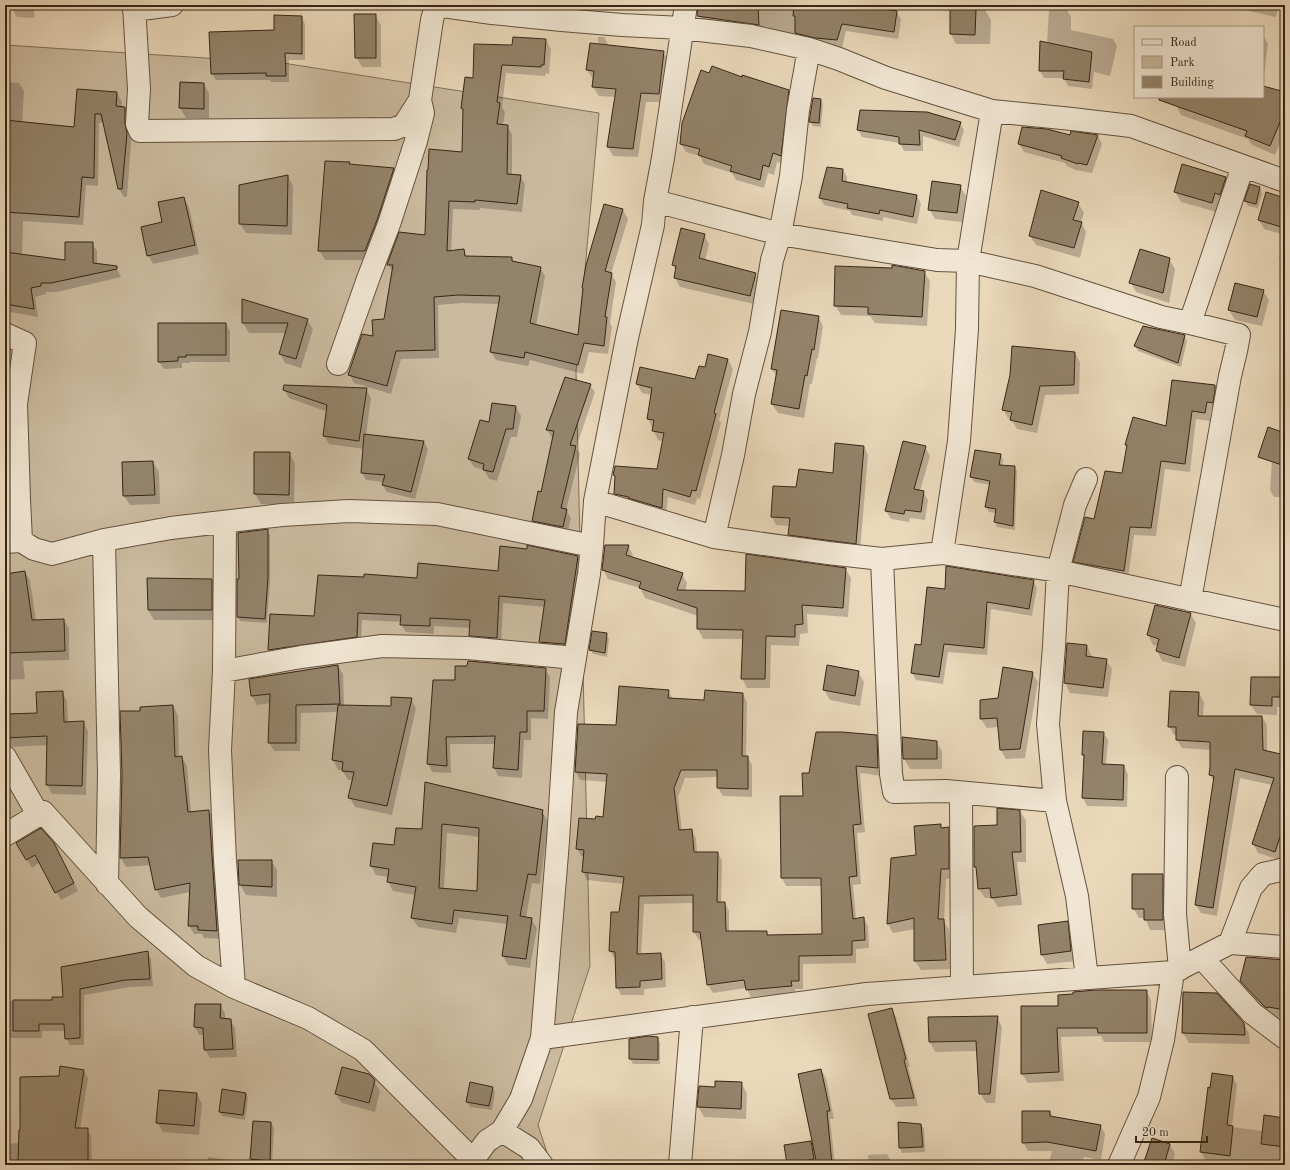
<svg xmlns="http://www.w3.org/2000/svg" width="1290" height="1170" font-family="'Old Standard TT',serif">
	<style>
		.green { fill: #cbba9f; stroke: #80705a }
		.shadow { fill: #0003; fill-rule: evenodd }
		.building { fill: #94836b; stroke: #362615; fill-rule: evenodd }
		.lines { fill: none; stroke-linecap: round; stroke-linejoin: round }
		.minor-casing { stroke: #63523e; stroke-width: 24 }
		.minor { stroke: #f1e6d3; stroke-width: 22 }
	</style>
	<rect width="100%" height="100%" fill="#ead8bb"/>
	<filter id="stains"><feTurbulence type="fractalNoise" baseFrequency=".005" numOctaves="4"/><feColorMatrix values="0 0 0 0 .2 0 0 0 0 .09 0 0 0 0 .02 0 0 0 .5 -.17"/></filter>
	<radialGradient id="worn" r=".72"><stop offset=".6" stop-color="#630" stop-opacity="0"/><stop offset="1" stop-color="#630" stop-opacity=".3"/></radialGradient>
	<!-- green -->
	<path class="green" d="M5 45 283 63 599 113 576 371 590 966 538 1125 551 1165H5Z"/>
	<!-- shadow -->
	<path class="shadow" d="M12 5H35L34 18 17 17 12 8Z
		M702 5H860V7L897 12 901 20 898 39 846 31 842 48 820 45 704 24 699 16Z
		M1005 5H1032V7L1006 6Z
		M1216 5H1279L1276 17 1240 9 1238 6 1237 10Z
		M951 9 985 10 991 20 990 44H956L951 34Z
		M1049 9 1067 10 1071 17V30L1113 39 1117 46 1110 76 1094 72 1092 89 1068 86 1064 78H1044L1040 71 1047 44Z
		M375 15 381 25V67H362L356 57Z
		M301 17 305 24V60H289V82H271L270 80H216L212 74 275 31Z
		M1263 35 1268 44 1263 83Z
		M598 37H604L609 46 663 52 669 61 664 102H646L638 157 613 156 608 147 616 97 599 96 593 87 594 79H593L587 70 598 45Z
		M546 40 551 49 549 74 546 73 545 76 506 73 502 107 505 112 503 125 507 126 512 134V175L520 176 525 184 522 212 480 208V210L453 209 451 252 464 251 467 257 511 258 514 262 540 268 545 276 536 326 578 336 623 210 628 219 611 274 616 282 610 323 612 327 608 354 589 352 583 374 530 360 528 366 496 360 491 352 500 304 463 303 438 305 439 358 401 359 391 394 354 383 349 374 385 320 393 273 388 264 426 236 463 153 464 113 462 108 474 79 513 46Z
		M743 78 788 91 793 100 785 164 777 162 774 175 768 173 764 188 736 180 732 173 704 164 700 156 686 152 681 144Z
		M5 82 19 83 24 91 22 123 75 128 117 93 122 102 121 107 125 108 130 116 129 133 131 142 127 197H124L119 189 104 122 99 123 98 186 86 185 83 225 23 221 22 255 66 261 92 243 97 251V265L116 267 121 277 57 292H46V294L35 297 38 317 5 311Z
		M181 83 204 84 209 93V118H186L180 108Z
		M1263 87 1285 93V132L1275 155 1252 145 1248 139 1181 115 1176 105 1179 97H1263Z
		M820 100 823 104 821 127 813 126 810 122Z
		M960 123 964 130 959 147 923 136V151H904L900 143 862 137 858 130Z
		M1071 136H1098L1102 144 1092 173 1076 170 1067 166 1065 163 1024 152 1019 144Z
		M394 168 399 178 371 260H325L319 250Z
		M843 170 847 177V183L917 196 921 204 917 224 883 217V221L852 215 850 211 824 205 820 198Z
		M288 176 293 186 292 235 246 233 240 224Z
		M1225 178 1231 187 1217 212 1181 202 1175 192Z
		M960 186 966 196 963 222 935 219 929 209Z
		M1260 188 1262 193 1258 208 1248 206 1245 201Z
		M184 198 189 207 199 254 153 264 148 255Z
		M1285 199V235L1264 229 1259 220Z
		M1078 203 1084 213 1081 222 1086 232 1080 258 1036 245 1030 236Z
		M704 235 709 244 705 261 755 274 760 283 754 304 680 287 675 278 676 271 673 265Z
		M1285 241V267L1279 258Z
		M1169 259 1175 269 1169 303 1136 292 1131 283Z
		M924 272 930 281 927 326 875 323 870 316 841 315 835 305Z
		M1263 291 1269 300 1262 326 1235 320 1229 310Z
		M243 300 307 320 313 329 301 368 285 363 280 354 286 333H249L243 323Z
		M818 317 823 326 818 358H817L812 384H810L804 418 778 413 772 404 777 377 772 369Z
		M226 324 230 331V362H190V363H182V368L164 369 159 362Z
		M1184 336 1187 341 1181 367 1138 351 1135 346Z
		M1075 353 1080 362 1079 394 1045 395 1037 433 1017 429 1011 419 1008 418 1003 409Z
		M709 355 728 360 733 369 719 420 721 423 700 499 697 498 695 505 668 497 666 516 620 502 615 493 616 479 614 475 658 470 663 441 658 440 648 419 652 395 642 393 637 384 696 380 706 369Z
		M566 379 590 385 595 392 576 448 580 454 566 510 571 518 567 535 538 529 533 521 542 493 553 438H552L547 430Z
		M1215 386 1220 394 1217 411 1211 410 1210 421 1196 419 1190 472 1165 469 1156 536 1134 535 1128 579 1079 570 1074 561 1095 520 1123 474 1128 447 1126 445 1167 427Z
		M366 389 371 398 366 435 424 442 428 449 415 499 387 492 383 485 384 482 366 480 362 473 364 449 329 444 324 436 328 412 289 398 284 390Z
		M516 407 521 416 517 437H511L497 481 489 479 484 470 474 467 469 459 490 424Z
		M5 419 8 425 10 472H5Z
		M1285 434V497H1274L1270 490 1272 460Z
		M864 447 868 455 860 551 793 542 789 535 790 526 776 525 772 517 797 488 834 474Z
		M925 447 930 456 920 491 923 492 928 500 925 520 910 518 909 522 891 519 886 511Z
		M289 453 295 463 294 504H261L255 494Z
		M1001 455 1003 460 1002 466 1014 467 1017 471 1015 530 997 527 995 522 996 513 989 512 986 507 991 485 974 482 971 477Z
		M153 462 159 472 160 504 130 505 124 496Z
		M267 530 270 535V582L267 623 240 621 238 617 240 580Z
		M628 546 633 555 632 558 682 574 687 583 685 591 746 592 845 568 851 578 848 617 807 614 808 633 800 634 799 646 771 645 770 688H747L742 678 743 639H703L698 629V616L645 598 640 588 608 579 603 569Z
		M578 557 582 565 569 652 544 650 540 642 545 607 503 603 501 646 475 643 470 635 471 628 434 626V634L406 632 401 624 402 622 362 620 361 644 273 658 269 650 271 615 315 617 418 579 498 572Z
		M25 572 30 580 36 621 64 620 69 629V660L23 661 25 679 5 680V573Z
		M212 580 217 590V620H154L148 610Z
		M1033 581 1037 588 1032 616 991 609 987 655 948 652 943 684 916 680 912 673 946 590Z
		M1155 606 1190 613 1196 623 1185 667 1162 661 1157 651 1158 646 1153 645 1148 635Z
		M606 634 609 639 607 657 593 654 590 650Z
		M1068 644 1087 646 1092 656V658L1106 660 1112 669 1108 697 1070 693 1065 683Z
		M338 666 343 674 344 706 392 707 411 699 416 708 392 815 355 807 350 798 353 780H348L342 770H338L333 760 338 712 301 713 300 751H274L269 742 271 703 257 705 252 696 250 680Z
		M828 667 858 672 864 682 860 706 830 700 824 690Z
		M545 669 550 677 548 719 531 718V740H524L522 778 498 776 494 768 495 744H450L451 773 432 772 428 764 434 681H456Z
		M1032 673 1038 682 1025 758 1006 759 1001 750 999 727 987 728 981 719 999 699Z
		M1280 678 1285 687V707H1277V715L1257 714 1251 705Z
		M668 691 673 699 704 702 743 694 747 702 746 757H748L752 765V797L723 796 718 788V777L685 778 678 797 682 831 691 830 696 838 697 853H718L722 861 721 903H725L729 911V932H766L769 936 823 935 822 886H786L782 878 809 775 876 736 881 744 882 776 860 773 865 832 857 833 861 884 853 885 856 919 863 918 868 926 869 948 856 949V963L803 964V989H795L796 993 751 997 746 988 713 993 708 985 702 940H699L694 932V903L644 904 641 955 660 954 665 962 666 987 644 989V995H621L617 987 616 959H615L610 951 620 913 624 884 587 880 583 872 584 857 581 856 577 848 596 820 604 818 607 782 580 780 576 772 617 726Z
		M62 692 67 701 68 723 83 722 88 731 86 795 52 794 47 785 48 745 12 747 5 737V715L38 713Z
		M1199 693 1204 702 1203 717H1262L1267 725V752L1285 756V847L1280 860 1258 853 1253 844 1272 785 1240 778 1217 916 1201 913 1196 905 1214 782 1210 775 1211 750 1182 748 1177 740V735H1174L1169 726Z
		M173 706 178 715 179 758 182 757 187 766 191 813 209 811 214 820 222 939 204 938 202 934H194L189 925 190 892 161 898 156 889 151 865 126 867 121 858 122 775 142 712Z
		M1103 732 1108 740 1106 765 1124 766 1128 774 1127 807 1087 806 1083 798 1085 758 1083 755Z
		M936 742 942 751V769H910L904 759Z
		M426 784 542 811 547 820 548 825 540 884 532 883 526 918 531 919 537 928 530 968 508 965 503 956 507 924 459 918 456 933 418 927 412 918 416 895 393 891 388 882 389 877 376 875 371 866 394 846 423 830ZM447 833 480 837 478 893 444 889Z
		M1020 811 1026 821V862H1017L1022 905 998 907 992 898H985L979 889 978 872 975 867V827L998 826Z
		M940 825 942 829 948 828 954 838V878L946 879 944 921 949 930 951 969 921 970 915 961V929L893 933 888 924 917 856Z
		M17 843 59 853 78 891 61 900 40 862 32 868Z
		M239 861H271L277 870V897L246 895 240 885Z
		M1162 875 1168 885V930H1150L1145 918H1139L1133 908Z
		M1067 922 1073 932 1076 961 1047 964 1042 955Z
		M147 952 151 959 153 986 130 987 84 995V1045H70L66 1038V1031H42V1038H5V1001H53L64 998 62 968Z
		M1285 962V1019L1271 1016 1246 990 1241 981Z
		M1146 991 1151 1000 1152 1042H1104L1101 1036 1061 1037 1064 1081 1028 1083 1022 1074V1007L1059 1006Z
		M220 1005 225 1013V1019L230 1020 235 1028 237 1057 210 1058 205 1050 204 1035H199L195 1027Z
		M891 1009 896 1017 910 1067H908L918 1106 896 1107 891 1099 869 1015Z
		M997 1017 1002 1027 995 1103H986L980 1093 978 1051 935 1052 930 1042 929 1018Z
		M1244 1023 1249 1034 1250 1044 1189 1043 1183 1033Z
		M658 1038 660 1043V1064H633L630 1059Z
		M61 1068 84 1071 88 1078 80 1129H87L91 1136 92 1165H5V1144L20 1143 60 1077Z
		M821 1070 826 1078 834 1119H830L835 1165H788L785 1146 811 1142 814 1148Z
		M1233 1077 1237 1085 1232 1127 1263 1131 1285 1119V1165H1244L1206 1161 1201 1152Z
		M374 1081 380 1091 375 1112 342 1103 336 1094Z
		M741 1083 747 1093 746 1119 704 1117 698 1107 716 1088Z
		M492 1087 495 1092 492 1110 470 1107 467 1102Z
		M246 1093 248 1098 245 1120 222 1116 220 1112Z
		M197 1094 202 1104 199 1135 163 1132 157 1122Z
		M1050 1112 1053 1117 1100 1125 1105 1134 1101 1160 1084 1157 1081 1165H1048L1052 1151H1028L1023 1142Z
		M271 1123 274 1128 272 1165 254 1164 251 1159Z
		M899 1123 921 1125 924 1129 925 1152 902 1153 900 1148Z
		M1170 1145 1175 1154 1172 1165H1144Z
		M887 1154 893 1165H869L868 1155Z
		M208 1157 230 1160 233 1165H207Z"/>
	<!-- building -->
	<path class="building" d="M698 5H758L759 25 697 16Z
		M794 5H856L897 11 894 32 842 24 837 40 815 38 795 33V16H793Z
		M950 8 976 9 975 35 950 34Z
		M354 14H376V58H355Z
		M274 15 302 16V54L285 53 286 76H266V73L211 74 209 32 274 30Z
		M513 37 546 39 544 65H541V67L502 65 497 102 500 103 497 124 508 125 507 174 521 175 517 204 475 200V202L449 201 447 251 464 249 465 256 512 257V261L541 267 530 323 578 335 583 288H582L586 265 604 204 623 209 605 271 612 273 605 317H607L604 346 584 343 578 365 525 352 524 358 490 352 500 296 458 295 434 297 435 350 396 351 387 386 348 375 362 334 373 336 372 320 384 319 393 265H387L399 232 425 235 427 170H428L429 149 462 152 463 109 461 108 465 77 473 78 474 44 512 45Z
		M1040 41 1092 52 1089 82 1063 79 1064 71H1039Z
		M590 43 664 51 659 94 641 93 633 149 607 147 616 89 592 87 594 71 586 70Z
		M712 66 742 77V75L789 90 781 156 773 153 769 167 763 165 760 180 730 171 732 166 698 155 700 149 680 144 682 123 701 70 709 73Z
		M180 82 204 83V109L179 108Z
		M1263 86 1285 92V110L1270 146 1245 136 1247 131 1159 100V97H1263Z
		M77 89 117 92 116 106 125 107V124L127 133 122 189H118L101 114H95L94 178 82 177 79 217 5 212V120L74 127Z
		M813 98 821 99 819 123 809 122Z
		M860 110 927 112 961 122 955 140 919 130 920 145 899 144V137L857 130Z
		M1022 127 1047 129 1070 135 1071 131 1098 135 1087 165 1078 163V164L1061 158 1062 156 1018 144Z
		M325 161 350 162 349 164 394 168 377 220 365 251H318Z
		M1182 164 1226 177 1220 195 1215 193 1212 203 1174 192Z
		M827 167 843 169 842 181 917 195 913 217 880 210 879 214 847 208 848 204 819 198Z
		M288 175 287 226 239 224V185Z
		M932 181 961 185 957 213 928 210Z
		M1250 184 1260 187 1256 204 1244 201Z
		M1041 190 1079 202 1073 220 1082 222 1074 248 1029 236Z
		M1266 192 1285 198V228L1258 220Z
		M184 197 195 245 147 256 141 227 162 222 158 202Z
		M681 228 705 234 699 258 756 273 750 296 674 278 676 266 672 265Z
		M65 242H93V263L117 266V269L51 283H41V286L31 288 34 309 5 304V252L65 260Z
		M1140 249 1170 258 1163 293 1129 283Z
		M892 265 925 271 922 317 868 314V307L834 306 835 266 892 268Z
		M1235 283 1264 290 1257 317 1228 310Z
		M242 299 308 319 296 359 279 354 288 323H242Z
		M781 310 819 316 814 350 812 349 807 376 805 375 799 409 771 404 777 370 771 369Z
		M158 323H226V355H186V357H178V361L158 362Z
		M1143 326 1185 335 1178 363 1134 346Z
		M1012 346 1075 352 1074 385 1040 386 1032 425 1010 420 1012 412 1002 410 1010 375Z
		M708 354 728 359 714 413 716 414 696 491 692 490 690 497 663 489 662 508 628 498 629 497 614 494 615 476 613 475 615 466 657 469 664 433 652 431 654 420 647 419 652 388 636 384 640 367 695 379 699 366 705 367Z
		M565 377 591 384 570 445 576 446 561 508 567 509 563 527 532 521 538 491 541 492 554 431 546 430Z
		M1172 380 1215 385V391L1213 403 1207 402 1205 413 1192 411 1185 464 1161 461 1151 528 1130 527 1124 571 1073 562 1085 517 1094 519 1105 471 1122 473 1127 445H1125L1133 417 1166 426Z
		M284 385 367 388 359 441 323 436 327 405 283 390Z
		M492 403 516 406 513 429H506L493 472 483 470 484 464 468 459 480 420 489 422Z
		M1268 427 1285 433V466L1258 457Z
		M364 434 424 441 411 492 382 485 385 475 361 473Z
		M903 441 926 446 914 489 924 491 921 512 905 510 904 514 885 511Z
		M835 443 864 446 856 544 788 535 790 518 771 517 773 486 796 487 799 469 833 473Z
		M975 450 1001 454 999 465 1015 466 1013 526 994 522 996 509 985 507 990 481 970 477Z
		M254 452H290L289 495 254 494Z
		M153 461 155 495 123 496 122 462Z
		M268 529V577L265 619 237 617V579H239L238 533Z
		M527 545 578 556 565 644 539 642 545 600 499 596 497 638 469 636 470 620 430 618V626L400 625 401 615 358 613 357 637 268 650 270 614 314 616 318 575 364 577V574L417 578 418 563 498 571 500 546 527 549Z
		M605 545H629L626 555 683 573 677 590 745 591 746 554 846 568 843 608 802 605 803 624 795 625V637L766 636 765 679H741L743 630 697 629V608L639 588 641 582 602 570Z
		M946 566 1034 580 1029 609 987 602 984 648 944 644 939 677 911 673 915 644 921 645 927 587 945 589Z
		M25 571 32 620 64 619 65 651 5 653V574Z
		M147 578 212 579V610H148Z
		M1155 605 1191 613 1179 658 1156 651 1159 639 1147 635Z
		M592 631 607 633 605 653 589 650Z
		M1067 643 1087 645 1086 656 1107 659 1103 688 1064 683Z
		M468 661 546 668 544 711H527V732H520L518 770 493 768 495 736 446 737 447 766 427 764 433 680H455V666H467Z
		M338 665 340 704 296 705V743H268L270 694 251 696 249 679Z
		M827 665 859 671 855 696 823 690Z
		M1003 667 1033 672 1020 749 1000 750 997 718 980 719V700L998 698Z
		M1251 677H1281L1280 697H1272V706L1250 705Z
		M619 686 669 690 668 698 704 700 705 690 743 693 742 756H748V789L717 788V770H681L674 788 679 830 692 829 694 852H718L717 902H725L726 931H767V935L822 934 821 878H781L780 796H803L802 773H809L816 732H842L877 735 878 768 856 766 861 824 853 825 857 876 849 877 853 919 864 917 865 940 852 941V955L799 956V981H791L792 986 746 990 744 980 707 985 700 932H693V895L639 896 637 954 661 953 662 979 640 981V987L616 988 615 952 609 951 611 912H619L624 877 582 872 584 850 576 849 579 818 595 819 596 816 603 817 607 774 575 772 578 724 616 725Z
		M63 691 64 722 84 721 82 786 46 785 47 736 5 738V714L37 713 36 692Z
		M1170 691 1199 692 1198 716H1262L1263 750 1285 755V822L1275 852 1252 844 1274 778 1235 769 1213 908 1195 905 1214 776 1209 775 1210 767V742L1176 740V727H1168Z
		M391 697 412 698 387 806 348 798 354 772 342 771 343 762 332 760 338 705 391 706Z
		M173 705 175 757 182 756 188 812 209 810 217 931 198 930V926H188L190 883 155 890 148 857 120 858 122 775 120 711H140V707Z
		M1083 731 1104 732 1102 764 1124 765 1123 800 1082 798 1084 755H1082Z
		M902 737 937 741V759H903Z
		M425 782 543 810 542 815H543L536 875 528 874 520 916 532 918 526 959 502 956 508 916 454 910 452 924 411 918 416 887 387 882 389 869 370 866 373 843 394 845 396 828 422 829ZM442 824 479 828 477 891 439 888Z
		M997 808 1020 810 1021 852H1012L1017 895 991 898 990 888 978 889 976 867H974V826L997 825Z
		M941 824V828L949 827V869H941L938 919H944L946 960 914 961V918L887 924 891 858 916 855 914 826Z
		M41 828 54 843 74 883 55 893 35 855 26 860 16 843Z
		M238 860H272V887L239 885Z
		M1132 874H1163V920H1144V909H1132Z
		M1068 921 1071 951 1041 955 1038 925Z
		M148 951 150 979 125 980 80 989V1038L65 1039 64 1024H39V1031H13V1000H52V997H63L61 967Z
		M1246 957 1285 960V1010L1268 1007V1008L1265 1007 1240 981Z
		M1096 990H1147V1033H1098L1097 1028H1057L1059 1072 1021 1074V1006H1058V995L1073 994V992Z
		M1183 992 1217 993 1244 1023 1245 1035 1182 1033Z
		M195 1004H221L220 1018 231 1019 233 1049 204 1050 203 1028 194 1027Z
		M892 1008 906 1059 904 1060 914 1098 890 1099 868 1014Z
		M998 1016 990 1094H979L976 1041 929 1042 928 1017Z
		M648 1036 658 1037V1060L629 1059V1039Z
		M60 1066 84 1070 75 1128H88V1165H44V1162L18 1161 19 1130H20V1077L59 1076Z
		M342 1067 369 1074 375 1080 369 1103 335 1094Z
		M821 1069 830 1111H827L832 1165H817L798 1074Z
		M1212 1073 1233 1076 1227 1125 1233 1126 1230 1156 1200 1152 1208 1087 1210 1088Z
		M715 1081 742 1082 741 1109 697 1107 699 1086 715 1087Z
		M470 1082 493 1087 489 1106 466 1102Z
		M222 1089 246 1093 243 1115 219 1112Z
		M159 1090 197 1093 194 1126 156 1123Z
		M1022 1111H1050V1116L1101 1125 1096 1151 1047 1142 1022 1143Z
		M1264 1115 1285 1118V1147L1261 1144Z
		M253 1121 271 1122 270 1161 250 1159Z
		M898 1122 921 1124 923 1147 899 1148Z
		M1152 1138 1170 1144 1164 1165H1143Z
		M811 1141 814 1159 787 1164 784 1145Z"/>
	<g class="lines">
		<!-- minor casing -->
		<g class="minor-casing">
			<path id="minor" d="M134 5 139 89 137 124 140 131 394 129 404 125 420 100 432 20 436 5
				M436 5 492 13 562 20 622 25 682 28 751 36 809 49 839 59 886 78 992 111 1072 119 1131 126 1285 181
				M134 10 172 5
				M655 201 780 234 937 260 968 261 1035 276 1161 317 1190 323 1239 335 1236 351 1230 376 1190 600
				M1190 323 1243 166
				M5 334 25 343 16 404 19 499 21 541
				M338 364 368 279 389 224 416 141 423 113 420 100
				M1086 479 1075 505 1058 571 1054 646 1048 724 1055 801 1077 896 1087 978
				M595 501 714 537 828 553 882 559 942 553 1058 571 1285 620
				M225 522 224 671 220 750 225 860 234 987
				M714 537 733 455 744 394 760 332 772 260 780 234 791 176 798 110 809 49
				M104 540 109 775 107 884
				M5 542 21 541 34 549 52 554 104 540 171 528 282 515 349 511 437 514 592 546
				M942 553 959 441 967 329 968 261 992 111
				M882 559 891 774 894 792 946 791 1055 801
				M224 671 301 657 382 646 467 648 575 658
				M5 757 35 809 43 812 138 917 196 966 234 987 308 1018 363 1050 473 1160
				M1177 777 1175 914 1180 969
				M961 794 962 987
				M5 835 43 812
				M1230 943 1251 888 1263 874 1285 869
				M1202 958 1252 1013 1285 1038
				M542 1038 867 994 1173 972 1230 943 1285 947
				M502 1131 529 1148 542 1165
				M469 1165 487 1141 502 1131 521 1099 542 1038 558 841 566 712 589 574 592 546 595 501 627 338 653 225 655 201 663 158 686 5
				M680 1165 692 1017
				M1119 1165 1149 1097 1163 1040 1173 972"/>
		</g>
		<!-- minor -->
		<use href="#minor" class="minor"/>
	</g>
	<!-- margin -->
	<rect width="1290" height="1170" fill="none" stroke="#ead8bb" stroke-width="20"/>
	<rect x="6" y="6" width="1278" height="1158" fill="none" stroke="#362615" stroke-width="2"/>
	<rect x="10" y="10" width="1270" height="1150" fill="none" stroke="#362615"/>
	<!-- legend -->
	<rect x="1134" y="26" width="130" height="72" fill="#f1e6d3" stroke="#a69987"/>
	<rect x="1142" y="39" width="20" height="6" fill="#f1e6d3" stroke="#a69987"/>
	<text x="1170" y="46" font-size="12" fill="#362615">Road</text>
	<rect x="1142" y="56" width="20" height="12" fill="#cbba9f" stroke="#a69987"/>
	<text x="1170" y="66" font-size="12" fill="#362615">Park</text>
	<rect x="1142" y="76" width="20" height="12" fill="#94836b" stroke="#a69987"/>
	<text x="1170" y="86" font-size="12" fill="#362615">Building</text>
	<!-- scale -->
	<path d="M1136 1136v6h71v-6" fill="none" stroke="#362615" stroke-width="2"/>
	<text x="1142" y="1136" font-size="12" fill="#362615" stroke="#f1e6d3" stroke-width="3" paint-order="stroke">20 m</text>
	<rect width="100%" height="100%" filter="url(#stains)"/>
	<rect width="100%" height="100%" fill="url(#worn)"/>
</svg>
